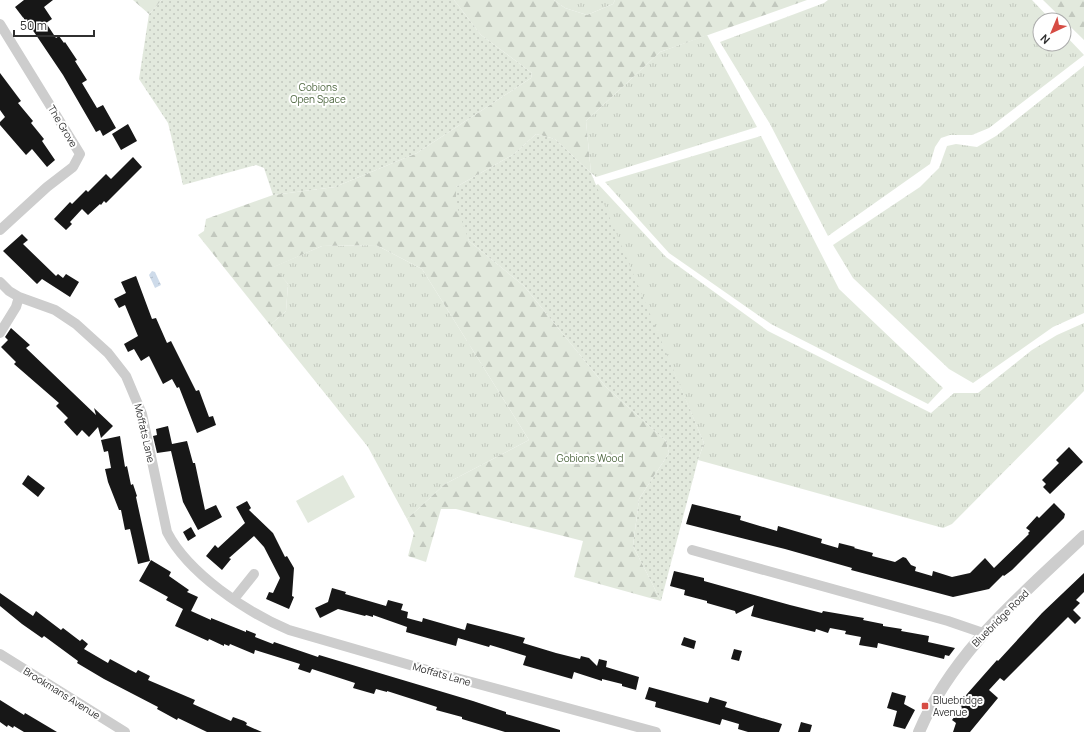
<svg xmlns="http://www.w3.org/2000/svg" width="1084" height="732" font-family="Manrope,sans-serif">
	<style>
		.grass { fill: url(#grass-tufts) }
		.forest { fill: url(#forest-firs) }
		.park { fill: url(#park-dots) }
		.garden { fill: #e2e9dd }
		.water { fill: url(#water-ripples) }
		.building { fill: #171717 }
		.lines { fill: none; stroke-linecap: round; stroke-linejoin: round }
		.minor { stroke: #cdcdcd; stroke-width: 10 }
		.tertiary { stroke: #cdcdcd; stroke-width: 12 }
		.poi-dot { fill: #d64c44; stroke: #fff; stroke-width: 1.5 }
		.labels { text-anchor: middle; stroke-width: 4; stroke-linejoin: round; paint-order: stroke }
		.park-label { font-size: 10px; fill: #4f6841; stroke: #fff }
		.street-label { font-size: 10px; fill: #303030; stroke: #fff }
		.poi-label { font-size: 10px; fill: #303030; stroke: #fff; text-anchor: start }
	</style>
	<defs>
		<pattern id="grass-tufts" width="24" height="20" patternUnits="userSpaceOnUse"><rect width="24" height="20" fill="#e2e9dd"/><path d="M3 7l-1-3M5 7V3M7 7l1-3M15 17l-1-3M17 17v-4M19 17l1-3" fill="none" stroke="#c2c8be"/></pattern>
		<pattern id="forest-firs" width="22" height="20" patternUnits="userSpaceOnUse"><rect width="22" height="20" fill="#e2e9dd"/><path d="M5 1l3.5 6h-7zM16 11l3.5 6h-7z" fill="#c2c8be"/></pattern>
		<pattern id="park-dots" width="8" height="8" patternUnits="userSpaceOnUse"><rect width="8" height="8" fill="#e2e9dd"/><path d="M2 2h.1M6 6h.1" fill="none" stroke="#c2c8be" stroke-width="1.8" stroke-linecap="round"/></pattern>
		<pattern id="water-ripples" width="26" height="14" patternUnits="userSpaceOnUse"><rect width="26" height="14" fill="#cedbea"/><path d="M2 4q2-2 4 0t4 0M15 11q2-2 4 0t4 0" fill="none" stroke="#b1bcc9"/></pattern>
	</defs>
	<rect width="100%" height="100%" fill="#fff"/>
	<!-- grass -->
	<path class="grass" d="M554 0H615L613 4 587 15 565 8Z
		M828 0H1032L1051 20H1040V44H1064V34L1084 55 989 128 972 135H950L941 138 935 147 930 164 828 236 770 124 720 42 824 3Z
		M707 35 757 127 596 177 591 173 586 121 660 52Z
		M1084 66V313L1053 327 973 383 949 369 853 278 833 245 920 187 939 168 947 146 956 144 977 147 996 136Z
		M761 136 839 289 943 388 928 404 771 324 669 253 605 182Z
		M598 184 666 257 768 331 931 413 954 393H978L1032 350 1057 335 1084 323V391L952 524 943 528 698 460 704 443 595 186Z
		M376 245 422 269 529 440 445 484 407 519 368 447 270 325 286 311 288 284 273 267 322 246Z"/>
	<!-- forest -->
	<path class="forest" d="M133 0H162L149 14Z
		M454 0H554L565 8 587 15 613 4 615 0H807L660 52 586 121 591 173 555 139 536 134 514 154 456 187 469 241 524 286 606 387 666 441 669 453 639 499 633 546 661 601 574 577 583 541 456 509H441L426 562 408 556 414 533 407 519 445 484 529 440 422 269 376 245 322 246 274 267 288 284 286 311 270 325 198 235 204 231 206 219 273 195 335 187 417 153 531 78 532 73 481 35Z
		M1043 0H1084V40Z"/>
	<!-- park -->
	<path class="park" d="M162 0H454L481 35 532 73 531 78 417 153 335 187 273 195 264 168 256 165 183 185 168 123 139 79 149 14Z
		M536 134 555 139 591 173 704 443 698 460 661 601 633 546 639 499 669 453 666 441 606 387 524 286 469 241 456 204V187L514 154Z"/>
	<!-- garden -->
	<path class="garden" d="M343 475 355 497 308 523 296 501Z"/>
	<!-- water -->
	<path class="water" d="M152 271 155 272 161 285 155 288 149 275Z"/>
	<!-- building -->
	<path class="building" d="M24 0H53L44 7 52 19 46 23 56 38 59 36 64 43 65 42 77 60 75 61 87 80 82 83 97 108 103 105 116 128 103 136 100 130 96 132 63 75 34 32 15 7Z
		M0 73 21 101 18 103 33 121 31 123 44 139 42 141 55 160 47 167 32 149 26 155 0 125V122L5 117 0 110Z
		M128 124 137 141 121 150 112 134Z
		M133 157 142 167 106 203 104 201 101 205 100 204 88 215 82 209 70 222 72 224 66 230 54 219 70 202 72 204 86 190 88 192 106 174 111 179Z
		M22 234 28 240 23 244 56 276 58 274 63 278 66 274 79 282 70 297 42 279 37 284 3 251Z
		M136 276 152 319 156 318 167 343 171 341 196 391 199 390 209 417 213 416 216 425 197 433 179 387 177 388 172 379 163 384 149 356 141 361 134 349 128 352 124 344 138 336 125 305 119 308 114 299 126 293 121 282Z
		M11 328 30 345 26 348 96 415 94 408 113 426 101 438 98 427 89 437 82 430 77 436 64 422 68 418 56 406 59 403 14 364 16 362 1 347 8 340 5 337Z
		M168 426 172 444 187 441 193 463H195L205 510 216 505 222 517 198 530 183 502 171 451 157 453 153 436 157 435 156 429Z
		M120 436 125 467 127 466 131 485 133 484 137 496 136 497 150 561 138 564 130 529 125 530 121 510H119L108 482 105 469 111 468 108 451 104 452 101 440Z
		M1069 447 1083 462 1050 494 1043 487 1046 484 1042 480 1059 463 1056 460Z
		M28 475 45 488 38 497 22 484Z
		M247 501 251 508 249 510 273 533 285 557 287 556 294 568 292 596 294 597 289 609 266 599 269 592 273 593 280 578 264 547 254 536 229 558 231 559 222 570 206 556 215 545 218 548 245 523 236 507Z
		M1054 503 1065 514 1064 518 1012 570 1004 576 1003 575 989 589 953 597 851 570 852 568 785 549 686 524 692 504 741 516 740 520 777 531 778 526 822 539 821 543 838 548 839 543 855 547 854 548 873 553 872 556 895 562 903 557 906 558 911 565 916 567 915 571 932 576 933 571 952 577 970 573 985 558 994 568 1029 534 1028 533 1030 531 1026 528 1037 516 1039 518Z
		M191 527 196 536 188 541 183 532Z
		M151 560 171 572 169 576 189 590 187 592 198 597 191 611 211 620V618L246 632V630L256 634 255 637 273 644 274 642 318 657 319 655 473 701 506 712V714L560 730V732H505L462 719V717L436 710 437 707 387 691V692L376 689 374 694 353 688 355 683 312 669 310 673 298 669 300 664 255 650 254 654 230 644 229 646 224 644V646L209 639 208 641 175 626 183 609 166 600 168 597 139 581Z
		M674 571 704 578V581L790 605 822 613 823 611 864 618 863 620 883 624V626L902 629 901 631 929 636 928 642 955 648 949 656 945 655 944 659 878 643 877 648 859 645 861 637 845 634 846 631 830 628 828 633 816 629 815 632 766 620 751 616 754 605 736 614 735 611 707 603V601L684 595 685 590 670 586Z
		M1084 573V592L1076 600 1080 603 1073 610 1081 618 1075 624 1068 617 1004 681 1000 678 989 690 998 698 970 732H953L956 723 952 720 962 707 959 705 967 694 997 660 998 661 1042 613Z
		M332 588 346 592 345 594 386 606 388 600 403 604 401 610 408 612 407 618 422 622 423 618 465 630 467 623 525 638 523 643 556 653 580 659 581 656 589 658 597 666 599 659 607 661 606 667 639 677 636 690 622 686V684L602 679V681L574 672 572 679 523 665 526 656 490 645 489 647 458 638 456 646 406 632 407 627 373 615V617L366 615 365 616 338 609 320 618 315 608 328 602Z
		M0 593 33 616 36 611 61 630 63 628 80 641 82 639 88 644 84 649 108 663 110 659 136 673 138 670 150 676 148 680 195 700 193 704 231 721 233 717 244 721 247 723 246 725 262 732H207L178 718 177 720 168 715 157 709 158 707 104 679 77 663 78 661 44 636 42 638 22 624 0 606Z
		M684 637 696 641 694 649 681 645Z
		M734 649 742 651 739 661 731 659Z
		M649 687 708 703 710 697 727 702 725 707 782 724 779 732H748L738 729 739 724 722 719 720 725 655 707 656 702 645 699Z
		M892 692 906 696 904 704 915 710 905 729 893 726 897 711 887 708Z
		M0 700 24 715 25 713 57 732H24L14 726 13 728 8 725 7 727 0 722Z
		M801 722 812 725 810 732H798Z"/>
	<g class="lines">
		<!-- minor -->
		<path class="minor" d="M0 24 80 154 73 167 47 187 0 230
			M0 282 9 291 19 297 55 310 76 324 108 353 126 376 142 414 167 532C188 573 246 612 289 630L434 672 656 732
			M0 333 16 307 19 297
			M692 550 948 621 983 633
			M234 599 254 574
			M0 654 125 732"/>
		<!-- tertiary -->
		<path class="tertiary" d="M919 732C953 651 1022 595 1084 536"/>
	</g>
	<!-- markers -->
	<rect class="poi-dot" x="921" y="702" width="8" height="8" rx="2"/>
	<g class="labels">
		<!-- park labels -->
		<g class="park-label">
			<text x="318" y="91">Gobions<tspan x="318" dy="12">Open Space</tspan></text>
			<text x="590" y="462">Gobions Wood</text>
		</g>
		<!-- street labels -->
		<g class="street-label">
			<text transform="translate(63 126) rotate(59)" y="4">The Grove</text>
			<text transform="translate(145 433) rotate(77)" y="4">Moffats Lane</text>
			<text transform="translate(1000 618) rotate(-45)" y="4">Bluebridge Road</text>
			<text transform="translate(442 674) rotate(16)" y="4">Moffats Lane</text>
			<text transform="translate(62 693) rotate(32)" y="4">Brookmans Avenue</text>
		</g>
		<!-- poi labels -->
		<g class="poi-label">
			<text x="933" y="704">Bluebridge<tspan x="933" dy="12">Avenue</tspan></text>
		</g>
	</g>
	<!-- north arrow -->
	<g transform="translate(1052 32) rotate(224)"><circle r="19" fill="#ffffff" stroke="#acacac"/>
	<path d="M0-3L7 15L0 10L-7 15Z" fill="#d64c44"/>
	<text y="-6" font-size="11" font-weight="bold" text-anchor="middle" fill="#303030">N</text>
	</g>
	<!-- scale -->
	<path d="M14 30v6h80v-6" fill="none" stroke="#303030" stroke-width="2"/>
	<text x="20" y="30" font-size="12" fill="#303030" stroke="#ffffff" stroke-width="3" paint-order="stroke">50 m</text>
</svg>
